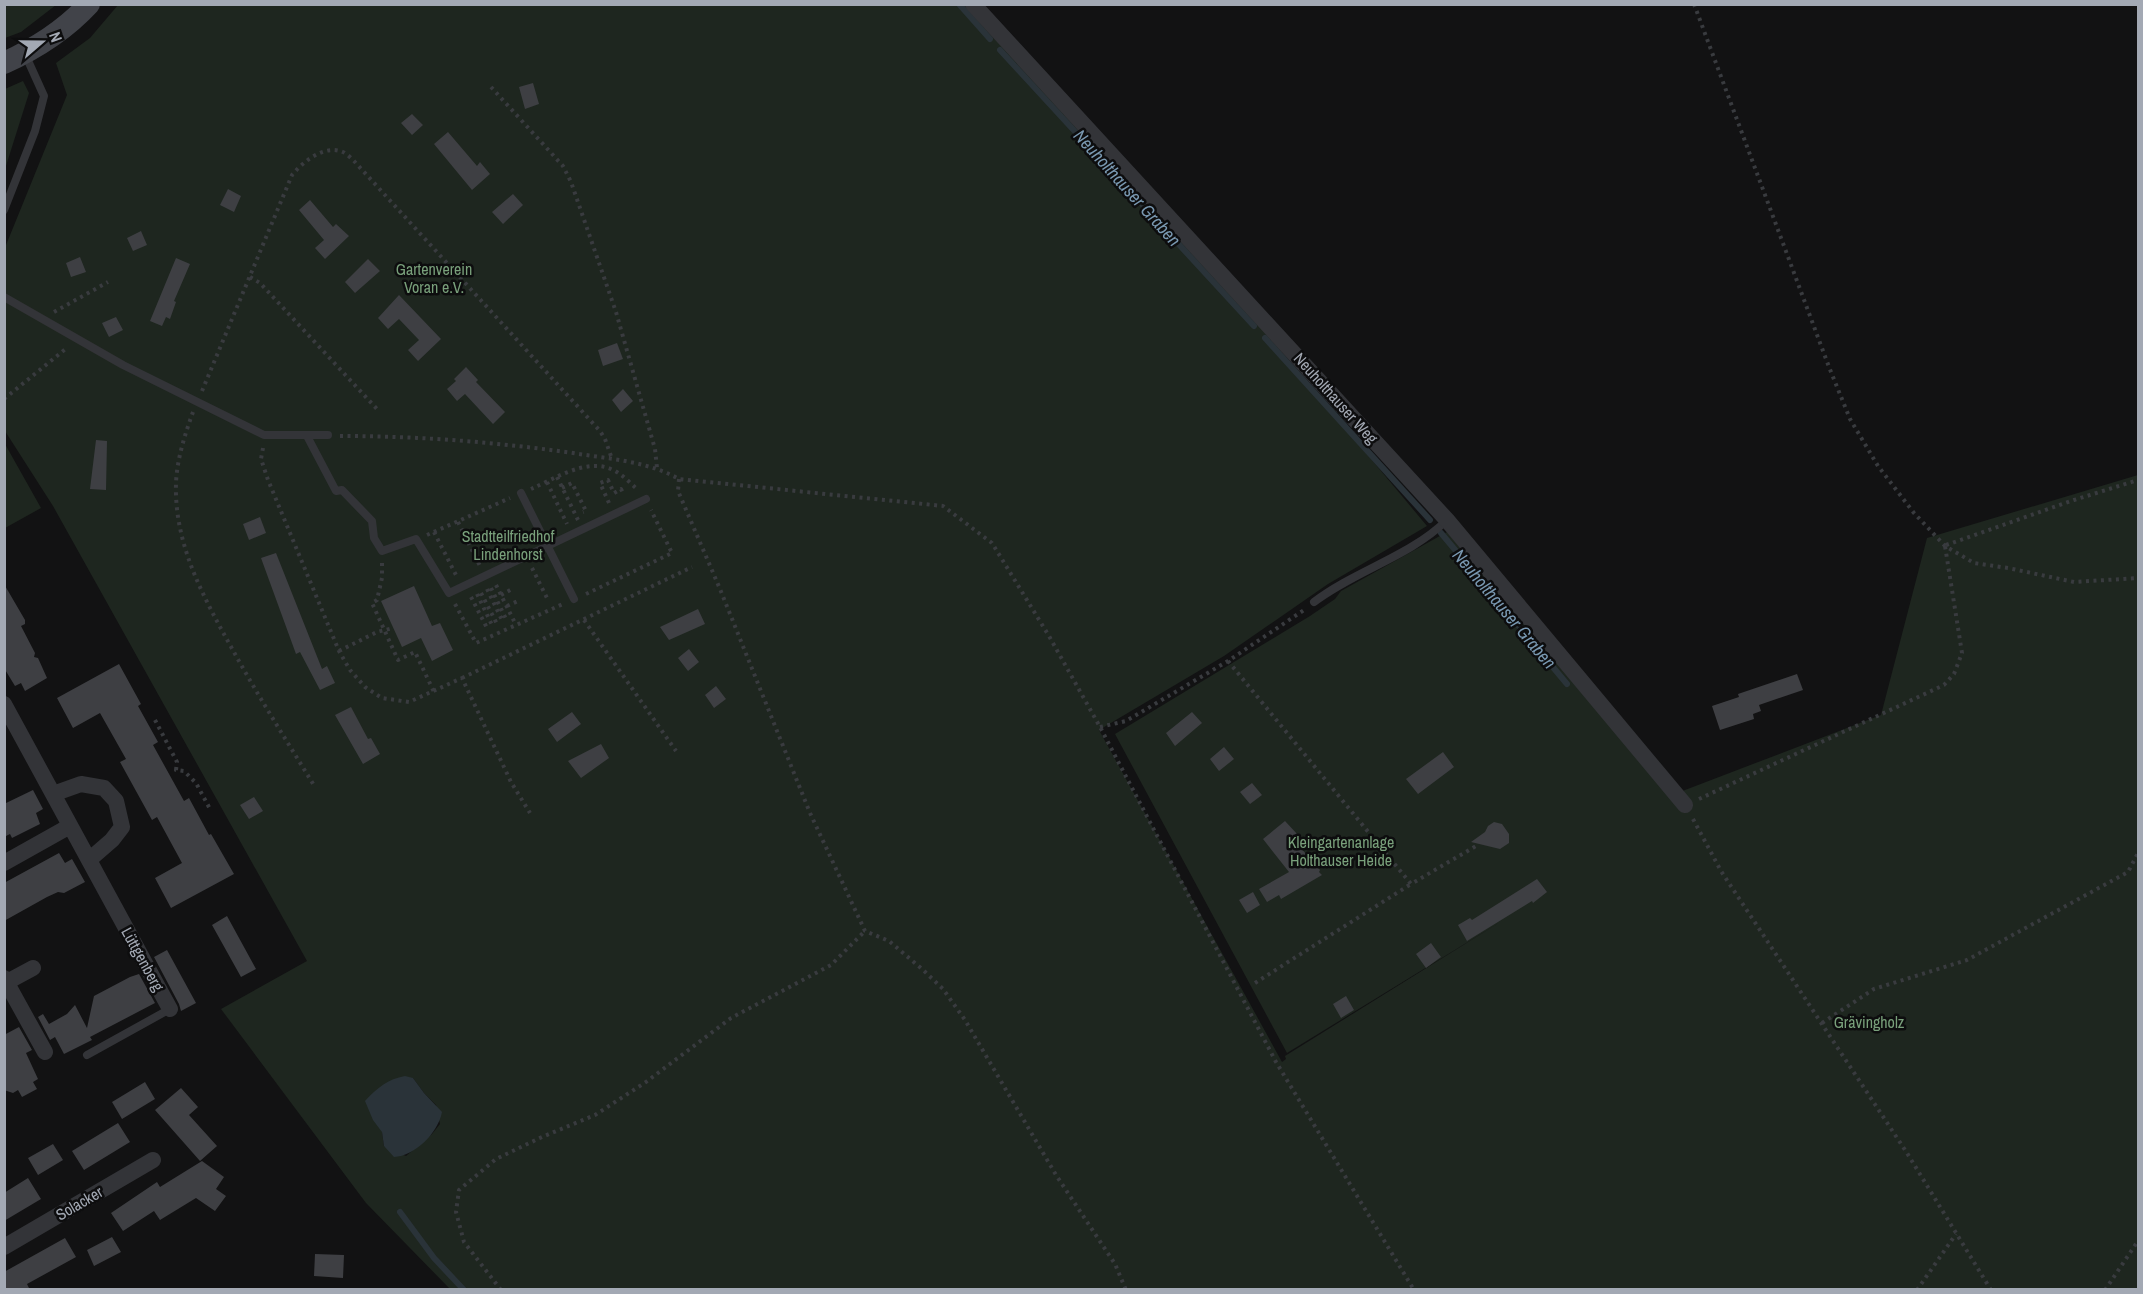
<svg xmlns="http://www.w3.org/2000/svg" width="2143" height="1294" font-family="'Archivo Narrow',sans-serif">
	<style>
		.green { fill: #1e261f; fill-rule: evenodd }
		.water { fill: #2a3339 }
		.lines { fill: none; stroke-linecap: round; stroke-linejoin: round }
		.stream { stroke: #2a3339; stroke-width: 6 }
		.building { fill: #3e3f43 }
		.path { stroke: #393b3f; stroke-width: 4; stroke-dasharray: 3 4.5; stroke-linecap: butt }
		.lane { stroke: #333438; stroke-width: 8 }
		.street { stroke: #333438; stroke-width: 16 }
		.secondary { stroke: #414349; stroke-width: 22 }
		.labels { text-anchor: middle; stroke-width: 5; stroke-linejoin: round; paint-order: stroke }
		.park-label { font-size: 16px; fill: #79a07b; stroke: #0d0d0e }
		.street-label { font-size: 16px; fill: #a3a9b4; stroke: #0d0d0e }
		.water-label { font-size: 18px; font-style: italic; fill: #7998b1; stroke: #0d0d0e }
	</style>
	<rect width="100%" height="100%" fill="#121213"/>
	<!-- green -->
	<path class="green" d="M5 4H56V5L21 32 5 38Z
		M118 5H973L1234 295 1427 526 1328 584 1224 656 1099 730 1282 1062 1286 1059 1285 1056 1502 921 1287 1053 1115 734 1310 616 1335 599 1341 591 1447 532 1672 795 1881 715 1927 538 2138 475V1289H450L366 1203 221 1009 307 961 53 506 5 431 4 250 67 95 56 63 90 38ZM413 1078 424 1093 436 1105 440 1124 432 1134 406 1156 384 1146 382 1132Z
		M23 81 29 93 5 169V89Z
		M5 444 41 508 5 528H4Z"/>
	<!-- water -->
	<path class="water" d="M405 1076 413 1078 424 1093 442 1112C438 1133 415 1156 394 1157L384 1146 382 1132 373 1120 365 1101C377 1088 388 1079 405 1076Z"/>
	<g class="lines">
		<!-- stream -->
		<path class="stream" d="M959 4 990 39
			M1000 50 1254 326
			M1265 338 1430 520
			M1441 533 1567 684
			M400 1212 434 1258 464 1290"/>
	</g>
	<!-- building -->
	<path class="building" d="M533 83 539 104 525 109 519 87Z
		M412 114 423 125 412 135 401 123Z
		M448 132 477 166 480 162 490 174 472 190 434 144Z
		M228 189 241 196 234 212 220 205Z
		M513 194 523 205 503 224 492 212Z
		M310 200 333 227 336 224 349 236 325 259 315 248 324 240 299 210Z
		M141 231 147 245 133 251 127 238Z
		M80 257 86 272 71 277 66 263Z
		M176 258 190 264 174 301 176 302 170 319 166 317 162 326 150 321Z
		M368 259 380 271 355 293 345 282Z
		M399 295 441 339 418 361 408 350 419 340 399 319 388 329 378 318Z
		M116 317 123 330 109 337 102 323Z
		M617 343 623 359 603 366 598 350Z
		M466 367 478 380 476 382 505 412 493 424 465 394 457 401 447 389 456 381 454 379Z
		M623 389 633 401 621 412 612 400Z
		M96 440 107 441 106 490 90 489Z
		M260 517 266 533 249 540 243 524Z
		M276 553 322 669 327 666 335 683 320 690 300 652 296 654 261 558Z
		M4 584 25 620V624L21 626 35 653 34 657 38 658 47 678 25 691 21 683 15 686 4 668Z
		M414 586 432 626 440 623 453 650 432 661 421 638 402 647 381 601Z
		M698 609 705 624 669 640 660 627Z
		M689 649 699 662 688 671 678 658Z
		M119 664 141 704 138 706 158 742 153 745 184 801 189 798 209 835 211 834 234 874 171 908 155 878 182 863 157 817 152 820 120 762 126 759 100 713 73 728 57 698Z
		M1797 674 1803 690 1759 705 1761 711 1753 714 1754 719 1720 730 1712 706 1739 697 1738 694Z
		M716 686 726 699 714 708 705 695Z
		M351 707 368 739 371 738 380 754 363 764 335 715Z
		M572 712 581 724 557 742 548 729Z
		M1192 712 1202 723 1175 746 1166 733Z
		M601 744 609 758 581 778 568 761Z
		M1224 747 1234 759 1219 771 1210 759Z
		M1443 752 1454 767 1418 794 1406 779Z
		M1252 783 1262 795 1250 804 1240 792Z
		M33 790 43 809 36 813 40 824 12 838 10 834 4 837V804Z
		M254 797 263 811 249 819 240 805Z
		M1285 821 1298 835 1293 839 1320 870 1319 872 1322 875 1281 899 1279 895 1267 902 1259 889 1289 872 1263 839Z
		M1494 822 1502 824 1509 834V843L1500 849 1471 842 1485 832 1488 826Z
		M59 853 65 863 72 859 85 882 64 893 58 892 47 897 4 921V883Z
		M1537 879 1547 892 1533 903 1532 901 1467 941 1458 925 1470 918 1472 920Z
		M1253 892 1260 905 1247 913 1239 900Z
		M227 916 256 969 241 977 212 925Z
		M1431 943 1441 957 1426 968 1416 954Z
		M167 950 196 1003 181 1011 179 1004 154 957Z
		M139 974 155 1003 90 1037 92 1040 64 1054 55 1037 50 1040 38 1017 43 1014 49 1024 67 1014 75 1005 87 1028 94 996 130 977Z
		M1346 996 1354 1010 1341 1018 1333 1004Z
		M19 1027 32 1050 26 1053 38 1079 33 1082 37 1089 22 1097 18 1090 13 1093 4 1090V1035Z
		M145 1082 155 1099 122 1119 112 1102Z
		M181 1088 198 1107 189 1115 217 1146 200 1161 155 1110Z
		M118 1123 130 1142 84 1170 72 1151Z
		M53 1144 63 1160 38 1175 28 1158Z
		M202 1161 224 1177 216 1189 226 1196 215 1211 196 1198 160 1220 154 1211 123 1231 111 1213 157 1182 160 1187Z
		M28 1178 41 1199 4 1221V1193Z
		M112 1237 121 1252 94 1266 87 1250Z
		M65 1238 76 1257 27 1284 30 1290H4V1272Z
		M315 1254 344 1255 343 1278 314 1276Z"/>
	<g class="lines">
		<!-- path -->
		<path class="path" d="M1694 4 1829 367 1850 419 1878 466 1914 513 1945 546 1974 563 2008 568 2074 582 2138 578
			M491 87 563 166 571 182 616 312 655 449 657 468
			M250 277 260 283 377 409
			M54 312 108 282
			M202 391 292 175C303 162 324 144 343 152 347 154 351 158 354 161L600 431 605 439 612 459
			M4 399 68 347
			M193 412C185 434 177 459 176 483 174 546 205 600 235 654 260 699 288 743 315 787
			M340 436C418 436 495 442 573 453 609 459 647 461 679 479L943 506 992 543 1049 636 1100 727 1276 1062 1414 1290
			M263 448 261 459 268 480 339 651 350 670 365 687 382 698 409 702 462 678 511 782 530 813
			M557 477 578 520
			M679 479 678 491 720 589 810 813 865 931 889 941 922 969 943 989 965 1020 1056 1175 1115 1264 1126 1290
			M547 482 567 524
			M562 488 572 483 586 511 583 512
			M531 489C554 479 586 458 611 469 621 473 629 482 637 489
			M609 503 600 483 608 480 614 493 621 489 624 495
			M458 522 480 566
			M434 532 457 577
			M427 535 510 498
			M1946 545 2074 500 2138 480
			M382 563V578L377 600 372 603 398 660 415 652 434 692
			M532 568 547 598
			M496 585 516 625
			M491 588 506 619
			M487 589 502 620
			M481 593 497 624
			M477 594 492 625
			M586 594 672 553 651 510
			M501 595 512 589
			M471 597 487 628
			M455 604 476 643 563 604
			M507 606 518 601
			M584 620 676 751
			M339 651 377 632 393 628
			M1228 661 1411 884 1476 846
			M462 678 692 567
			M155 720 177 762 176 770 184 771 196 783 210 809
			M1100 727 1126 721 1228 661 1304 610
			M1699 799 1944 685 1954 674 1962 653 1945 546
			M1693 819 1721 871 1907 1153 1991 1290
			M1255 983 1411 884
			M1822 1023 1874 989 1967 960 2128 872 2138 853
			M501 1290 464 1242 456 1212 459 1190 496 1159 542 1137 595 1115 646 1082 731 1018 831 965 865 931
			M1917 1290 1956 1234
			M2105 1290 2138 1241"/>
		<!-- lane -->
		<path class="lane" d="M4 210 35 131 44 96 25 54
			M4 297 123 365 264 435H328
			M307 436 336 491 342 490 372 521 374 538 382 551 416 539 449 593 646 499
			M521 493 574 599
			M1314 602C1356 570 1409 557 1447 520
			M87 1055 170 1009"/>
		<!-- street -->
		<path class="street" d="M973 4 1447 520 1685 805
			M4 704 170 1009
			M53 794 81 784 104 788 116 801 122 827 112 840 89 860
			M4 863 70 826
			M4 978 45 1052
			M7 982 33 968
			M4 1247 153 1160"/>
		<!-- secondary -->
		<path class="secondary" d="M4 63C37 48 65 30 89 4"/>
	</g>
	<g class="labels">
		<!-- park labels -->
		<g class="park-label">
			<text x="434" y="275">Gartenverein<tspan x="434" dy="18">Voran e.V.</tspan></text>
			<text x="508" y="542">Stadtteilfriedhof<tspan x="508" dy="18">Lindenhorst</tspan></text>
			<text x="1341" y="848">Kleingartenanlage<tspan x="1341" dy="18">Holthauser Heide</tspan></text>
			<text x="1869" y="1028">Grävingholz</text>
		</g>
		<!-- street labels -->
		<g class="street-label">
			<text transform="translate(1336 398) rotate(48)" y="6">Neuholthauser Weg</text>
			<text transform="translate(143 959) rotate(61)" y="6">Lüttgenberg</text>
			<text transform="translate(79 1203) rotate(-30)" y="6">Solacker</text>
		</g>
		<!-- water labels -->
		<g class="water-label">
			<text transform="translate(1127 188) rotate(48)" y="6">Neuholthauser Graben</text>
			<text transform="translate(1504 609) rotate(50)" y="6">Neuholthauser Graben</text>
		</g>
	</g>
	<!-- border -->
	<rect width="2143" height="1294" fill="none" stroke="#a3a9b4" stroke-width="12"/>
	<!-- north arrow -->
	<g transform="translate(42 42) rotate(70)" stroke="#0d0d0e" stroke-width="4.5" paint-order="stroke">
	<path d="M0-4.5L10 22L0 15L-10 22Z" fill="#a3a9b4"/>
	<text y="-9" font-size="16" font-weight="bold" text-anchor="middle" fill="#a3a9b4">N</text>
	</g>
</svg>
